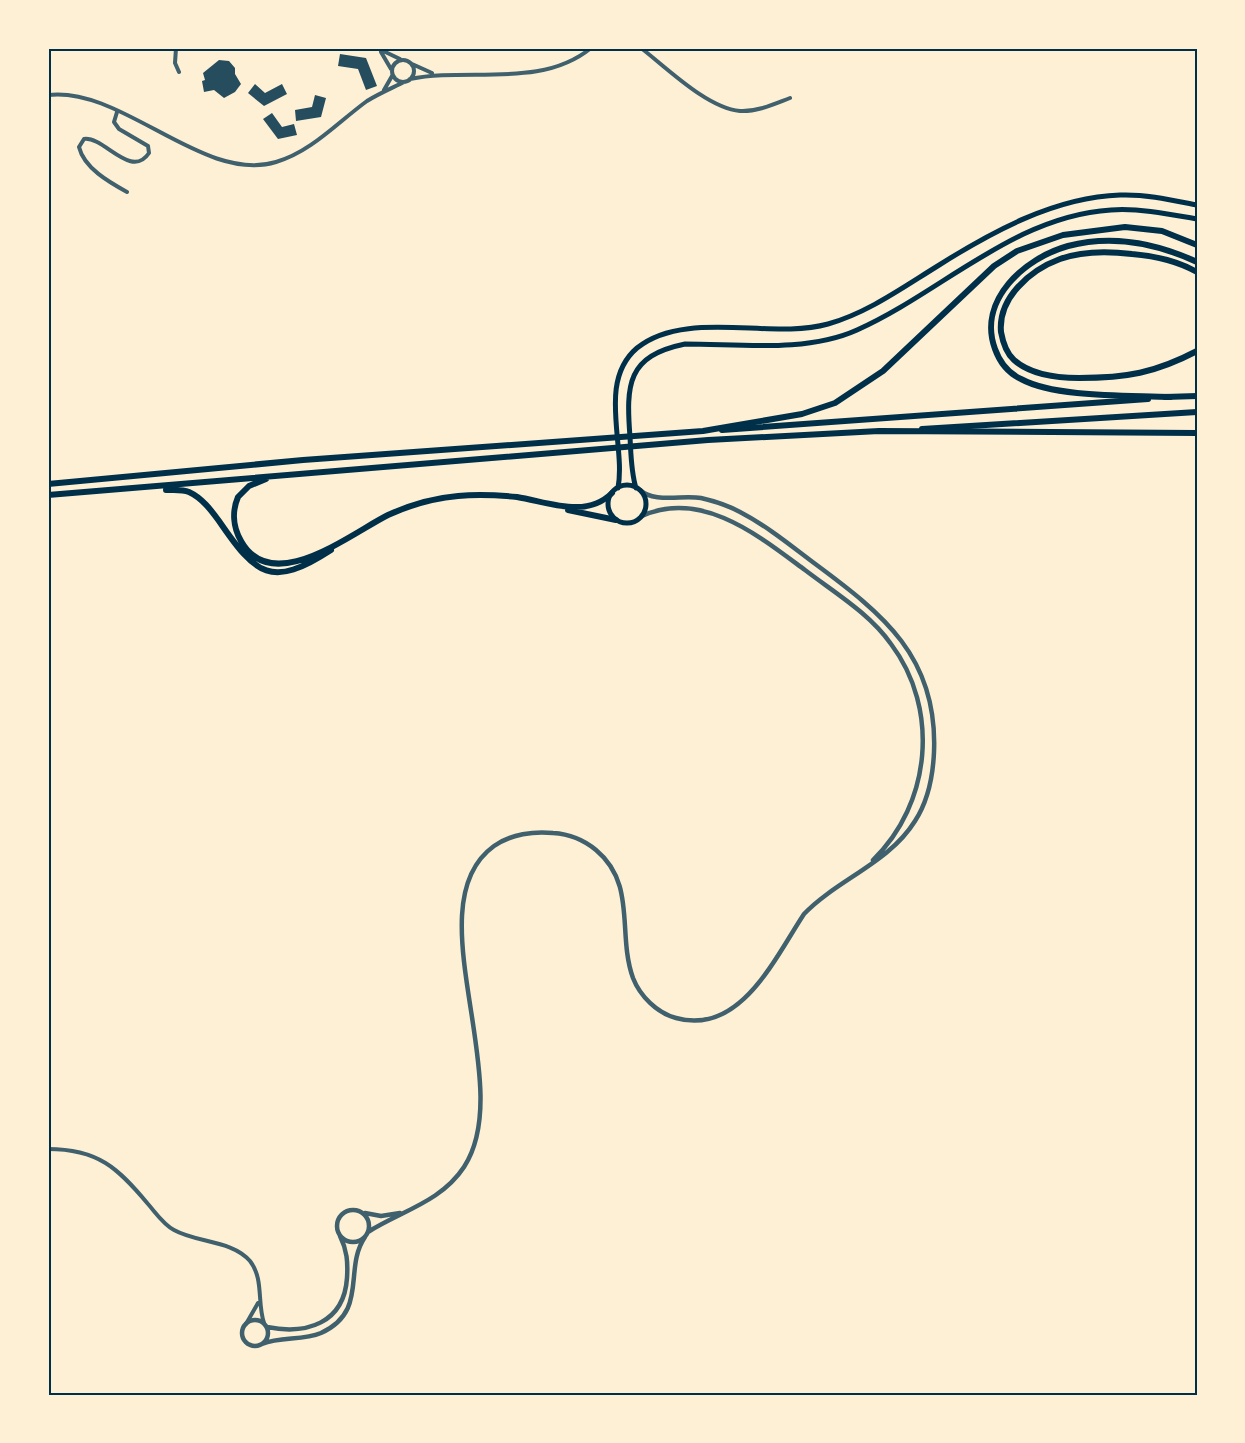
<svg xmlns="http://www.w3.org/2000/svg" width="1245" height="1443" font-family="Jost,sans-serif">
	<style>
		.building { fill: #264d5e }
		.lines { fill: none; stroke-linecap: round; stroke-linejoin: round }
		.minor { stroke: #3f606c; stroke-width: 4 }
		.tertiary { stroke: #3f606c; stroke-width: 4.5 }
		.secondary { stroke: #003049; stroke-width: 5 }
		.primary { stroke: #003049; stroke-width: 6 }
		.trunk { stroke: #003049; stroke-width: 6 }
		.neatline { fill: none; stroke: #003049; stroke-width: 2 }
	</style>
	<rect width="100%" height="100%" fill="#fdf0d5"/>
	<!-- building -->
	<path class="building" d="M340 54 366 58 377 86 366 90 358 69 338 66Z
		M219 60 229 61 235 68V74L241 84 235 92 224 98 214 90 204 92 202 81 205 80 203 73Z
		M255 84 265 93 282 84 287 94 264 106 248 93Z
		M315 95 326 98 321 117 296 121 295 110 312 107Z
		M272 113 282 127 294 124 297 135 278 139 263 119Z"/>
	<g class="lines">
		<!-- minor -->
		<path class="minor" d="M176 48 175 63 179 72
			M377 48 400 59
			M641 48C667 68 707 108 740 111 757 112 774 104 790 98
			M381 52 391 69
			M392 71a11 11 0 1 1 22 0a11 11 0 1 1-22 0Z
			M412 64 432 73
			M410 79C469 67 541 89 591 48
			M384 90 392 76
			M48 95C122 86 203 184 276 162 311 152 338 122 367 101 378 94 392 88 404 82
			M117 112 114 122 119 129 148 146 149 153C131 180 104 136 84 139L79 147C84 168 109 182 127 192
			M48 1149C98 1149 118 1168 148 1204 156 1213 163 1224 174 1230 197 1243 232 1240 250 1261 264 1279 257 1303 264 1323
			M246 1324 258 1303"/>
		<!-- tertiary -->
		<path class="tertiary" d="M642 516C702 489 759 536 805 570 835 593 869 613 891 644 940 709 931 804 873 860
			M337 1226a16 16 0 1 1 32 0a16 16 0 1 1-32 0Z
			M365 1213 381 1216 400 1213
			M368 1232C401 1211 441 1202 464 1167 519 1083 412 905 494 846 511 834 534 831 553 833 569 834 584 840 596 850 637 884 617 934 633 978 640 996 657 1013 676 1018 740 1036 775 958 804 914 838 879 889 863 915 821 928 801 933 775 934 752 938 657 883 614 814 563 790 545 767 526 740 512 727 505 714 501 701 498 682 495 654 503 640 490
			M242 1333a13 13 0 1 1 26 0a13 13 0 1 1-26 0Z
			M267 1327C307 1335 344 1323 347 1278 348 1262 347 1250 340 1236
			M262 1344C281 1336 302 1341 321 1333 369 1311 343 1269 365 1237"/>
		<!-- secondary -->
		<path class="secondary" d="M608 504a19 19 0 1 1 38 0a19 19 0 1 1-38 0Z
			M618 488C626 445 597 382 637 348 685 309 771 340 828 324 867 313 902 288 936 267 991 232 1055 197 1120 195 1146 194 1172 200 1197 205
			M636 488C631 472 631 454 630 437 626 384 627 356 685 344 740 344 806 353 857 330 942 292 1014 216 1111 210 1139 208 1169 214 1197 219"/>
		<!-- primary -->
		<path class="primary" d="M1165 397 1197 396
			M922 429 1197 412
			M722 430 1148 399"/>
		<!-- trunk -->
		<path class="trunk" d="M1197 272C1176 260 1155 256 1132 254 1108 251 1082 251 1060 259 1030 270 998 298 1001 332 1003 343 1006 353 1014 360 1031 375 1058 378 1079 378 1126 378 1155 373 1197 351
			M1170 397C1130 395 1056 398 1021 379 1008 373 1000 363 995 349 977 300 1025 258 1068 246 1113 234 1156 243 1197 262
			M266 479 249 486 238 497C232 511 233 527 241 541 272 597 350 534 388 515 410 505 435 498 458 496 478 494 497 495 517 497 548 502 586 519 612 493
			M48 484 303 460 703 431 802 414 835 403 883 371 994 266 1017 251 1063 235 1125 227 1162 231 1197 245
			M166 490C174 490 182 489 189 492 202 498 211 510 219 521 256 575 271 589 331 550
			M48 495 708 440 879 431 1197 433
			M568 510 616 520"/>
	</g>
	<!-- border -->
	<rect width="1245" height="1443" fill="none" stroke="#fdf0d5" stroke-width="99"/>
	<rect x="50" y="50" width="1146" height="1344" class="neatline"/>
</svg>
